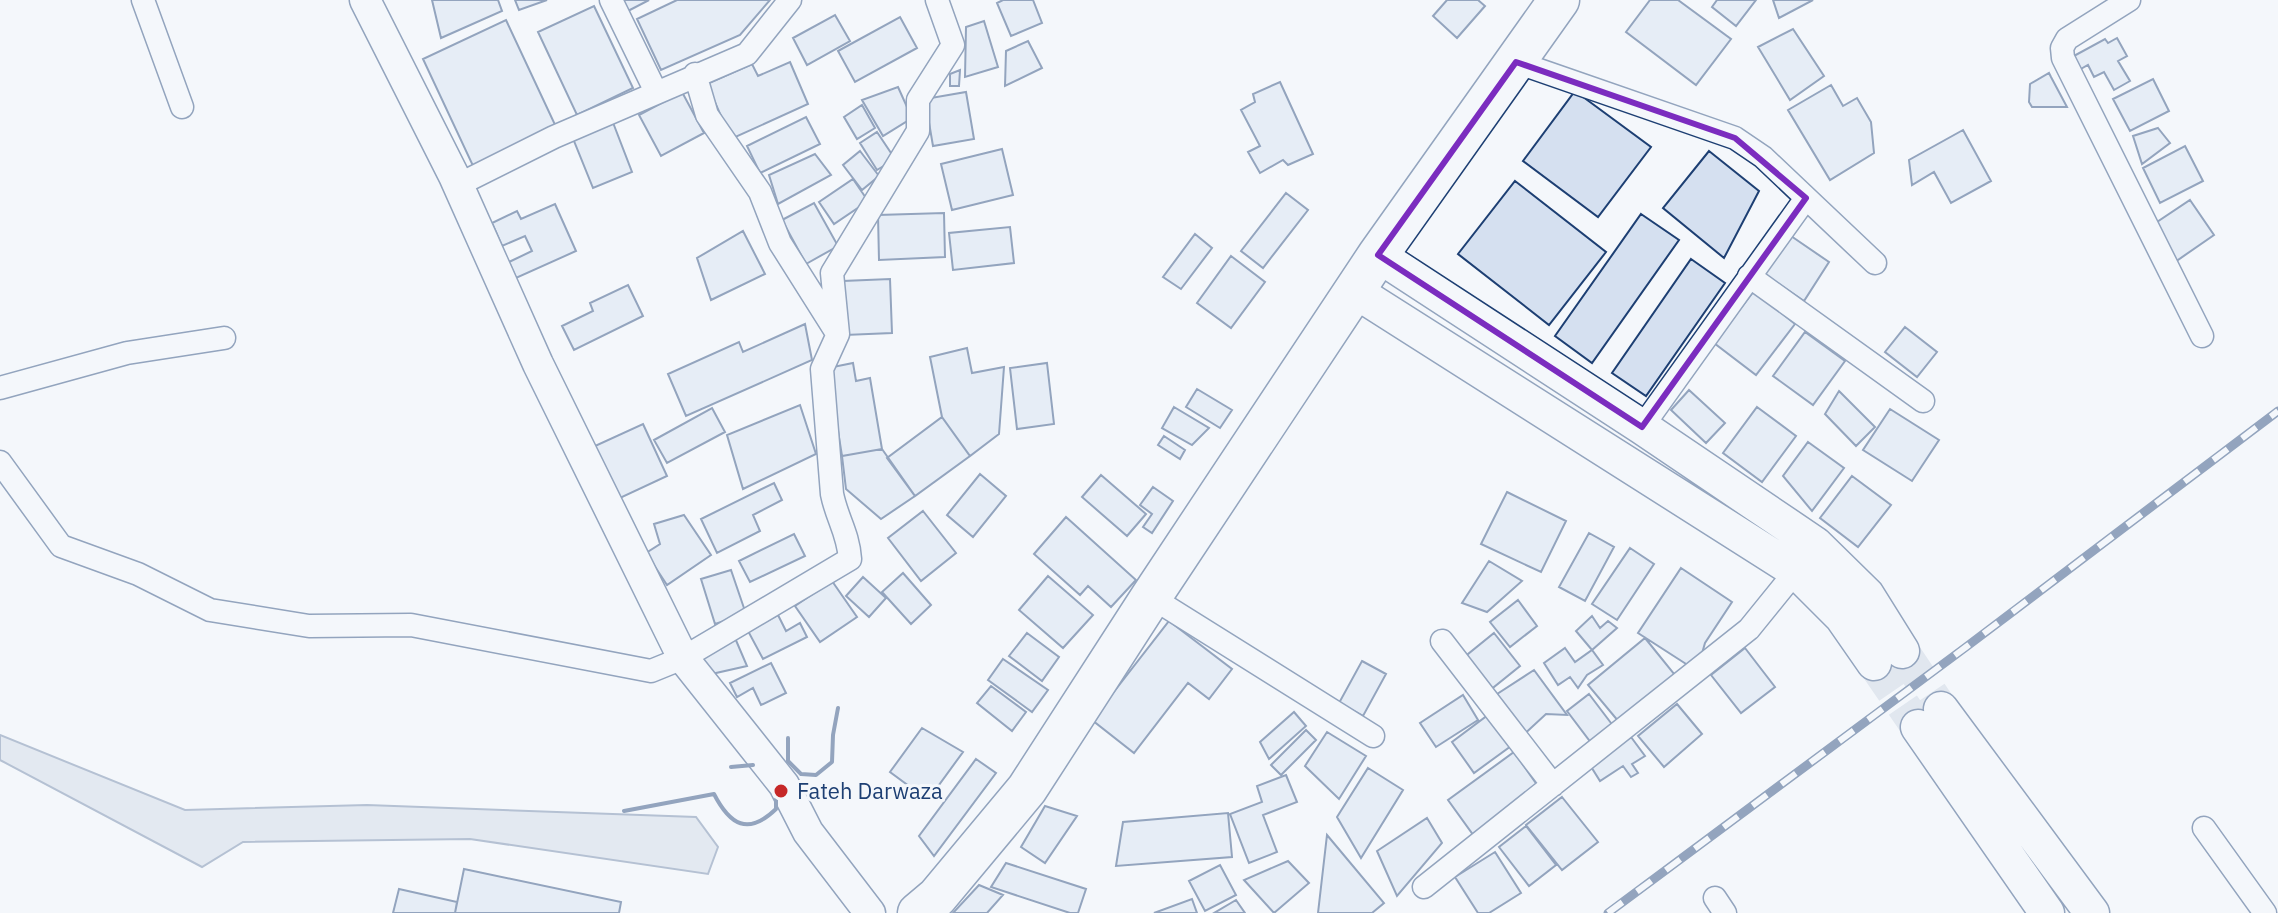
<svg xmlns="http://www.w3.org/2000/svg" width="2278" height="913" font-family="'IBM Plex Sans',sans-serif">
<rect width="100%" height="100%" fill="#f4f7fb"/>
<path fill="#cfd7e4" stroke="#687fa3" stroke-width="2" d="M0,735l185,75 182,-5 329,12 22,30 -10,27 -238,-35 -227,3 -41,25 -202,-107z"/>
<path fill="#d5e0f0" stroke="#1d3f73" stroke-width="2" d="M432,0h66l4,11 -61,27z
M515,0h32l-28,10z
M621,0h28l-23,12z
M677,0h93l-30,35 -79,35 -24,-51z
M1003,0h30l9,23 -31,13 -14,-33z
M1447,0h31l7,6 -28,32 -24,-22z
M1650,0h28l53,39 -35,46 -70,-53z
M1717,0h39l-20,26 -24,-19z
M1773,0h40l-34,18z
M594,6l39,82 -56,27 -39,-83z
M835,15l15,26 -43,24 -14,-27z
M900,17l17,31 -62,34 -17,-31z
M506,20l51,109 -83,39 -51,-109z
M984,21l14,46 -33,10 1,-50z
M1793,29l31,47 -34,24 -32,-53z
M2117,38l10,18 -9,5 12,20 -16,9 -10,-18 -10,5 -6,-12 -9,5 -7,-13 33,-18 3,4z
M1028,41l14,27 -37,18 1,-35z
M790,62l18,42 -77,35 -24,-55 45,-20 6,12z
M960,70l-1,16h-9v-12z
M2049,73l2,4 16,30h-35l-3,-5 1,-18z
M2153,79l16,32 -39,20 -17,-32z
M1280,82l33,72 -25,11 -5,-5 -23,13 -12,-21 12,-6 -19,-36 14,-8 -2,-8z
M1831,85l12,21 14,-8 14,24 3,31 -44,27 -42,-70z
M898,87l14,31 -29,18 -21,-36z
M1575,91l76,56 -53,70 -75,-56z
M682,92l22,41 -43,23 -22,-41z
M966,92l8,47 -41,7 -8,-47z
M862,105l13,23 -18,11 -13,-22z
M806,117l14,27 -60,29 -13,-27z
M612,120l20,52 -39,16 -21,-52z
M2158,128l12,15 -28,21 -9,-28z
M1963,130l28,51 -40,22 -17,-31 -22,13 -3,-25z
M877,132l18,27 -18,11 -17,-27z
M2185,146l18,35 -43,22 -17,-35z
M1002,149l11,46 -61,15 -11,-46z
M860,151l19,25 -17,14 -19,-25z
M1709,151l50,40 -35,67 -61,-50z
M815,154l16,21 -53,29 -9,-29z
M853,179l15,22 -34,23 -15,-22z
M1515,181l91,71 -57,73 -91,-71z
M1286,193l22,17 -45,58 -22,-17z
M2190,200l24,35 -39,27 -24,-36z
M814,203l24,43 -32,18 -24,-44z
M555,204l21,47 -60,27 -7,-16 23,-11 -7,-15 -23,10 -10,-23 25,-12 4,8z
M944,213l1,44 -66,3 -1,-45z
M1641,214l38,26 -87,123 -37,-27z
M1010,227l4,36 -61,7 -4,-37z
M743,231l22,43 -54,26 -14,-42z
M1195,234l17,14 -31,41 -18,-12z
M1791,236l38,26 -25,39 -40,-27z
M1231,256l34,26 -34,46 -34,-25z
M1691,259l34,24 -79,113 -34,-23z
M890,279l2,54 -47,2 -2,-54z
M628,285l15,31 -69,34 -12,-24 31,-15 -3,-8z
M1754,291l41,33 -39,51 -42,-32z
M805,324l7,36 -126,56 -18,-42 71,-32 4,10z
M1905,327l32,25 -20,25 -32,-25z
M1805,332l40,29 -32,44 -40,-29z
M967,348l5,25 32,-6 -5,67 -29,22 -28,-39 -12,-60z
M853,363l3,18 14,-3 12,71 -40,7 -14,-88z
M1047,363l7,61 -37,5 -7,-61z
M1197,389l35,21 -12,18 -34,-21z
M1689,390l36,33 -19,20 -35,-33z
M1839,391l36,36 -19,19 -31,-32z
M800,405l16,49 -73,35 -16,-54z
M1174,407l35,21 -17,17 -30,-17z
M1757,407l39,29 -34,46 -39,-29z
M712,408l13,24 -58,31 -13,-23z
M1890,409l49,31 -27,41 -49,-31z
M942,417l28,39 -55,40 -28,-38z
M643,424l24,52 -47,22 -25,-52z
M1164,436l21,14 -5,9 -22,-14z
M1808,442l36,26 -32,43 -29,-35z
M882,449l33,47 -34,23 -35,-30 -4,-33z
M980,474l26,22 -33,41 -26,-22z
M1101,475l45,39 -19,22 -45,-39z
M1852,476l39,29 -33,42 -38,-29z
M774,483l8,17 -29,15 7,16 -43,22 -16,-34z
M1153,487l20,14 -21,32 -9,-6 9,-13 -12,-9z
M1507,492l59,29 -25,51 -60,-28z
M923,511l33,42 -35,28 -33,-43z
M684,515l27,40 -44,30 -21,-32 14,-9 -6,-20z
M1066,517l70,63 -25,27 -23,-21 -8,9 -46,-41z
M1589,533l25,14 -29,54 -26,-14z
M794,534l11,22 -55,26 -11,-21z
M1630,548l24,16 -37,56 -25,-16z
M1489,561l33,20 -35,31 -25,-9z
M1681,568l51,34 -27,41 -8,28 -59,-38z
M731,570l15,44 -31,10 -14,-45z
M903,573l28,32 -20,19 -29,-32z
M1048,576l45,39 -30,33 -44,-38z
M863,577l23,21 -17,19 -23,-21z
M832,581l25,36 -37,25 -25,-36z
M1518,600l19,26 -27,21 -20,-25z
M778,615l8,16 14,-8 7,14 -44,22 -15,-28z
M1592,616l8,12 8,-7 9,7 -25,22 -16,-19z
M1169,621l63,48 -23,30 -21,-16 -54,70 -42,-33z
M1027,633l32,24 -17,24 -33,-25z
M1494,633l26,33 -36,29 -27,-32z
M735,638l12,28 -40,9 -9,-19z
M1645,638l30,37 -56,47 -31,-37z
M1565,648l10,14 17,-12 11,15 -16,10 -9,13 -8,-11 -12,8 -14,-22z
M1745,648l30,39 -34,26 -30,-38z
M1003,659l45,31 -16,22 -44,-32z
M1362,661l24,13 -23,42 -24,-13z
M771,663l15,30 -25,12 -8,-17 -16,9 -7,-14z
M1534,670l33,45 -21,-1 -27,25 -25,-43z
M991,686l35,26 -14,19 -35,-28z
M1589,694l25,33 -22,17 -25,-33z
M1463,695l15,25 -42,27 -16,-24z
M1677,704l25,30 -38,33 -26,-31z
M1294,712l12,14 -37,33 -9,-17z
M1488,715l23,31 -37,27 -22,-31z
M922,728l41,24 -35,48 -38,-28z
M1306,730l10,10 -35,35 -10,-10z
M1327,732l39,24 -27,43 -34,-33z
M1631,737l14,19 -13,8 6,9 -7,4 -8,-11 -23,15 -10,-16z
M1514,752l26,37 -66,47 -26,-36z
M976,759l20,14 -62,83 -15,-20z
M1368,768l35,22 -42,68 -24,-41z
M1286,775l11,27 -34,13 14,37 -28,11 -19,-49 32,-12 -5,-16z
M1562,797l36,45 -36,28 -36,-45z
M1045,806l32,10 -32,47 -24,-16z
M1228,813l4,44 -116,9 7,-44z
M1427,818l15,25 -45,53 -20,-45z
M1526,826l30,39 -27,21 -30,-39z
M1327,835l57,68 -12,10h-54z
M1495,852l26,41 -32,20h-11l-23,-36z
M1288,861l21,22 -35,30 -30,-33z
M1006,863l80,26 -8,24h-8l-79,-26z
M1220,865l16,30 -31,16 -16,-30z
M464,869l157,33 -2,11h-164z
M979,885l24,10 -16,18h-34z
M399,889l58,13 -2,11h-62z
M1192,899l5,14h-43z
M1236,900l9,13h-31z"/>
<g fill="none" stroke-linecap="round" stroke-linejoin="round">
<path stroke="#c9d2e0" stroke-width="34" stroke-dasharray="34 17" stroke-linecap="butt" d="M1902,651l39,58
M1874,663l44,64"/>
<defs>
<path id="street" d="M143,0l39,107
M611,0l45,92
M2129,0l-62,39 -5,9 1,10 139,278
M1516,62l219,76 28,19 112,106
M695,74l12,41 53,77 20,51 55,87
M458,185l96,-48 193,-83 43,-54
M1749,276l174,125
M0,388l127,-35 97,-15
M1642,427l164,-229
M0,462l61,84 77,28 72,36 99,16 102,-1 240,46 32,-13 167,-99c-2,-27 -13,-40 -18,-65l-10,-125 16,-35 -6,-61 86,-142v-31l35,-55 -16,-45
M1151,597l222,139
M1442,641l111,144
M2204,828l61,85
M1424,887l325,-258 47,-58
M1715,898l10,15"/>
<path id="secondary" d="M365,0l89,176 84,188 145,294 101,127 24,47 62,81"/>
<path id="primary" d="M1378,255l264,172 173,117 52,51 35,56
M1355,291l441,280 46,46 32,46
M1941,709l151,204
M1918,727l129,186"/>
<path id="highway" d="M918,913l19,-16 90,-108 124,-192 227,-342 181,-255"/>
</defs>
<use href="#street" stroke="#1d3f73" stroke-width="25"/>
<use href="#secondary" stroke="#1d3f73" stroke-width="33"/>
<use href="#primary" stroke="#1d3f73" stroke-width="37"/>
<use href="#highway" stroke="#1d3f73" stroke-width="43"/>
<use href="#street" stroke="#f4f7fb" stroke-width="22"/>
<use href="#secondary" stroke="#f4f7fb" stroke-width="30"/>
<use href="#primary" stroke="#f4f7fb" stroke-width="34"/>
<use href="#highway" stroke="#f4f7fb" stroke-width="40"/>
<defs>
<path id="rail" d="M1608,913l358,-266 312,-236"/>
</defs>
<use href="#rail" stroke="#1d3f73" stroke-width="9"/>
<use href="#rail" stroke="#f4f7fb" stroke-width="6" stroke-dasharray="18" stroke-linecap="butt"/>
<path stroke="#1d3f73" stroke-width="4" d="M788,738v23l13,13 15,1 16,-13 1,-27 5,-27
M731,767l22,-2
M624,811l90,-17c16,31 34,42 62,15v-10"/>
</g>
<path d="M0 0H2278V913H0ZM1516,62l219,76 71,60 -164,229 -264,-172z" fill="#f4f7fb" fill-opacity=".55" fill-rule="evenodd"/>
<path fill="none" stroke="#7b2cbf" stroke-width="6" stroke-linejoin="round" d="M1516,62l219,76 71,60 -164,229 -264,-172z"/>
<circle fill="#c62828" stroke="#f4f7fb" stroke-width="3" cx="781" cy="791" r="8"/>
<g text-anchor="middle" stroke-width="6" stroke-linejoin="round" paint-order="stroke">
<g font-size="22" fill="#1d3f73" stroke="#f4f7fb" text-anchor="start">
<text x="797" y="799">Fateh Darwaza</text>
</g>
</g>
</svg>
